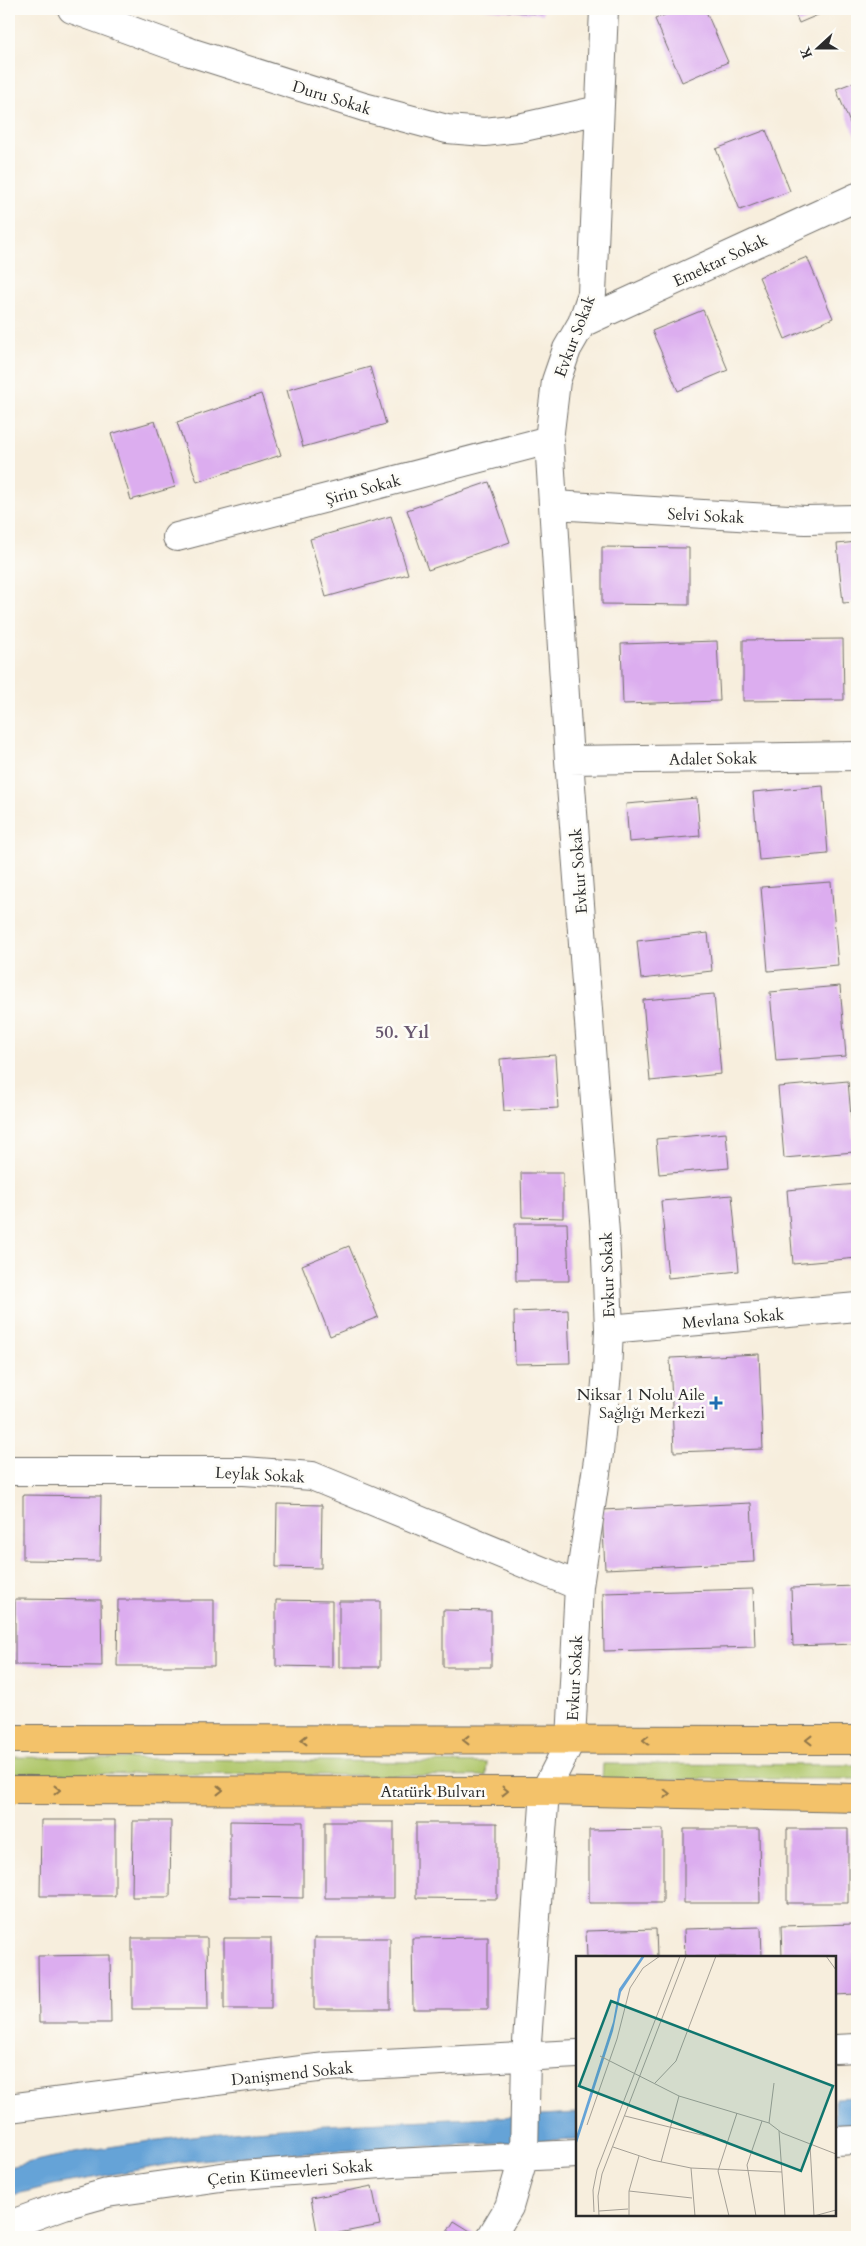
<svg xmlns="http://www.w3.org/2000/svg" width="866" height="2246" font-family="Cardo,serif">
<rect width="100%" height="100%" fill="#fdfcf7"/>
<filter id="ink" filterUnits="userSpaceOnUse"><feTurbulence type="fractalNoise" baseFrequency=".02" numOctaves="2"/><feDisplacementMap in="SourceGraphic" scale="10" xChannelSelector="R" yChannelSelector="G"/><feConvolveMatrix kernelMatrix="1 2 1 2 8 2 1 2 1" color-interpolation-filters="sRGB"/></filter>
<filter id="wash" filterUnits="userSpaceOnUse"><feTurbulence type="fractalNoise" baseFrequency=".0096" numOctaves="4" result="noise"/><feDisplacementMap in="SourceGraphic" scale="20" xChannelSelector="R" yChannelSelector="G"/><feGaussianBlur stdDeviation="1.12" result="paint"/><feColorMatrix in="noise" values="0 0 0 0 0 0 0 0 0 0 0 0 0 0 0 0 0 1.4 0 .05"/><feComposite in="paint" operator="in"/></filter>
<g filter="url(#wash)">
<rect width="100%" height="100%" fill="#f7eedd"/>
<path fill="#b0c76c" stroke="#6e794c" d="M9,1757l478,6 -1,13 -477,-3z
M603,1764l254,1v14h-255z"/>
<path fill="#65a3d7" stroke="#486781" d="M857,2097v27l-22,2v-28z
M577,2113v26l-304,15 -85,7 -135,24 -44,11v-29c185,-45 379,-43 568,-54z"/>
<g id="blocks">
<path fill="#dcadef" d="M483,9h60v5z
M679,9h26l23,53 -46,20 -27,-63z
M793,9h39l-33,14z
M857,81v59l-21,-51z
M766,130l24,61 -50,19 -24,-61z
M807,257l26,61 -48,21 -26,-62z
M703,310l25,60 -50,21 -26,-60z
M370,367l16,57 -83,23 -16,-57z
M261,394l20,61 -84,27 -20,-60z
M155,421l20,66 -44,13 -20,-66z
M489,482l21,60 -82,28 -21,-60z
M391,516l17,58 -82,23 -16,-58z
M857,542v60l-14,1 -6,-59z
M602,547l87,1v57l-87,-1z
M843,639l1,61 -101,1v-61z
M717,641l3,60 -97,3 -2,-60z
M823,786l5,68 -69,6 -6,-68z
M697,798l3,38 -71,6 -3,-38z
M831,882l7,83 -70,6 -7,-84z
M708,933l4,38 -71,8 -4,-38z
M840,986l6,70 -70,5 -6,-69z
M714,994l7,80 -71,7 -7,-81z
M555,1055l3,53 -54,3 -4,-52z
M848,1081l6,71 -70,6 -6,-71z
M726,1133l3,35 -70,6 -3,-35z
M521,1173h42v45l-41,-1z
M857,1184v74l-64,6 -6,-74z
M732,1195l7,76 -71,7 -7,-77z
M515,1223h52l2,58h-53z
M349,1246l29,71 -48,19 -28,-71z
M568,1310l2,53 -55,1 -1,-52z
M759,1354l4,95 -89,3 -4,-94z
M23,1495l78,1 -1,65 -77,-1z
M751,1503l3,59 -149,7 -3,-59z
M277,1504l45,1 -1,63 -45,-1z
M857,1586v58l-64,2 -2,-58z
M753,1589l2,58 -151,4 -1,-58z
M15,1599l86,1 1,66 -87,-1z
M118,1600h96v66h-97z
M276,1600l56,1v66l-56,-1z
M339,1601h41v66h-41z
M443,1610l48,1v56h-48z
M41,1820h74v76h-75z
M133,1821h38l-1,76h-38z
M230,1821l73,1v76l-73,-1z
M325,1822h69v76h-69z
M416,1823h81v76l-81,-1z
M663,1829v74h-74v-73z
M684,1829h75l1,74h-76z
M787,1829h61v74h-61z
M854,1924l1,70 -20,1v-38h-53l-1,-31z
M761,1927l1,30h-77l-1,-28z
M656,1929l1,28h-70l-1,-26z
M488,1937v72h-75l-1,-71z
M132,1938h75l1,71h-76z
M224,1938h47v71h-47z
M314,1938h76v71h-76z
M110,1955l1,68h-72l-1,-67z
M372,2186l8,39 -62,12 -7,-39z
M454,2221l26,16h-36z"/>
</g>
</g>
<g filter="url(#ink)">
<use href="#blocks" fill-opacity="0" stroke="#726f69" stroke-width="1"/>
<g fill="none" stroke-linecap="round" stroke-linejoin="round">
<defs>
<path id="minor" d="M72,9l118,43 174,55 83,22 38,3 34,-4 80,-18
M582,323l275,-126
M554,505l251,15 52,-1
M177,537l372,-97
M569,760l288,-4
M609,1329l248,-22
M9,1471h235l68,5 267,110
M835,2049l22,-1
M9,2108l316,-41 252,-13
M835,2141l22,-1
M9,2225l55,-20 43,-12 121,-17 166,-13 183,-9
M491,2237l18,-30 15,-51 2,-100 19,-265 26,-51 8,-154 20,-133 8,-80 2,-44 -4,-96 -36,-473 -20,-320 7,-59 11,-32 15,-26 10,-29 12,-285"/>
<path id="major" d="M9,1739l848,1
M9,1790l536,1 312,7"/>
</defs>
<use href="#minor" stroke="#726f69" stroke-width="30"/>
<use href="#major" stroke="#726f69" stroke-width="30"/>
<use href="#minor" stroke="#fff" stroke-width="28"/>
<use href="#major" stroke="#f3c26a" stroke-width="28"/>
</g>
<defs><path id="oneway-chevron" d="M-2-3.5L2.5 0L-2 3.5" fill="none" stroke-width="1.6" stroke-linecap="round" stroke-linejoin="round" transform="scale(1.25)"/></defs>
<g stroke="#8f764a">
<use href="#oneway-chevron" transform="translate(304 1740) rotate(-180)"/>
<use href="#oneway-chevron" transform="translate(466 1740) rotate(180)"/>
<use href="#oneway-chevron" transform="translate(646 1740) rotate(-180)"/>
<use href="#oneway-chevron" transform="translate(809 1740) rotate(-180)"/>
<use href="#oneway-chevron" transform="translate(57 1790)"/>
<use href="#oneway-chevron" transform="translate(220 1790)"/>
<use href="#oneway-chevron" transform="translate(505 1791)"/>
<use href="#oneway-chevron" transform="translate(667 1794) rotate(1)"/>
</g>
</g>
<path fill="#1f6fb2" stroke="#fdfcf7" stroke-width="2" d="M713.5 1395.5h5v5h5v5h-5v5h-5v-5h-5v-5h5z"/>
<g text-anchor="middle" stroke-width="5" stroke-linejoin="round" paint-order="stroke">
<g font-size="16" fill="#2b2b2b" stroke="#fdfcf7">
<text transform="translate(332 97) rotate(17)" y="6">Duru Sokak</text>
<text transform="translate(720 260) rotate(-25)" y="6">Emektar Sokak</text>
<text transform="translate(574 336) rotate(-69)" y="6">Evkur Sokak</text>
<text transform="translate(363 489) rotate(-15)" y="6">Şirin Sokak</text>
<text transform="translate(706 515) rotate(3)" y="6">Selvi Sokak</text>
<text transform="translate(713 758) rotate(-1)" y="6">Adalet Sokak</text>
<text transform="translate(578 871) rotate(-94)" y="6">Evkur Sokak</text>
<text transform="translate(607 1275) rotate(-92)" y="6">Evkur Sokak</text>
<text transform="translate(733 1318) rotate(-5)" y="6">Mevlana Sokak</text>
<text transform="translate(260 1474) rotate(3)" y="6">Leylak Sokak</text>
<text transform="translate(574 1678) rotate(-87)" y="6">Evkur Sokak</text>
<text x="433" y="1797">Atatürk Bulvarı</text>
<text transform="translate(292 2073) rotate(-6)" y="6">Danişmend Sokak</text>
<text transform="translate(290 2172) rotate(-5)" y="6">Çetin Kümeevleri Sokak</text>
</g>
<g font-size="16" fill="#2b2b2b" stroke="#fdfcf7" text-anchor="end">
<text x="705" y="1400">Niksar 1 Nolu Aile<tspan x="705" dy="18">Sağlığı Merkezi</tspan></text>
</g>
<g font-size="18" font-weight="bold" fill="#695870" stroke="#fdfcf7">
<text x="402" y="1038">50. Yıl</text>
</g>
</g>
<g transform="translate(576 1956)">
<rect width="260" height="260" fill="#f7eedd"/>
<path d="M66,0h3l-24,36 -8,39 -37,115v-9l37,-115 6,-33z" fill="#65a3d7"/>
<path fill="none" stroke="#a5a096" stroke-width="1" d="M250,0l10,14M24,100l79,40 90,27 13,10 54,21M79,127l21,-22 40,-105M49,160l101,25M193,167l5,-40M11,169l30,-86 13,-51 13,-20 17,-12M203,175l6,85M234,189l4,71M37,191l39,13 39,8 91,4M85,206l18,-66M115,212l4,48M53,235l63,7M23,255l29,-2M18,256l-1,-22 4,-20 83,-214M23,260l-1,-20 4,-22 84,-218M53,260v-25l10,-35M153,260l-11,-45 19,-58M180,260l-9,-51 15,-44M238,260l22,-6"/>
<path fill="#0f766e" fill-opacity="0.15" stroke="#0f766e" stroke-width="2.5" d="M35,45l222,85 -32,85 -222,-85z"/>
<rect width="260" height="260" fill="none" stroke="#2b2b2b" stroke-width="2.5"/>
</g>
<rect width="866" height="2246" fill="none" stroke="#fdfcf7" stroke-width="30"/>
<g transform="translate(818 48) rotate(249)" stroke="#fdfcf7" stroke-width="4" paint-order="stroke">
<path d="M0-4L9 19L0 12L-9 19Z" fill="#2b2b2b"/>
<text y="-8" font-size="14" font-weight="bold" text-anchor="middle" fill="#2b2b2b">K</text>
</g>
</svg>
